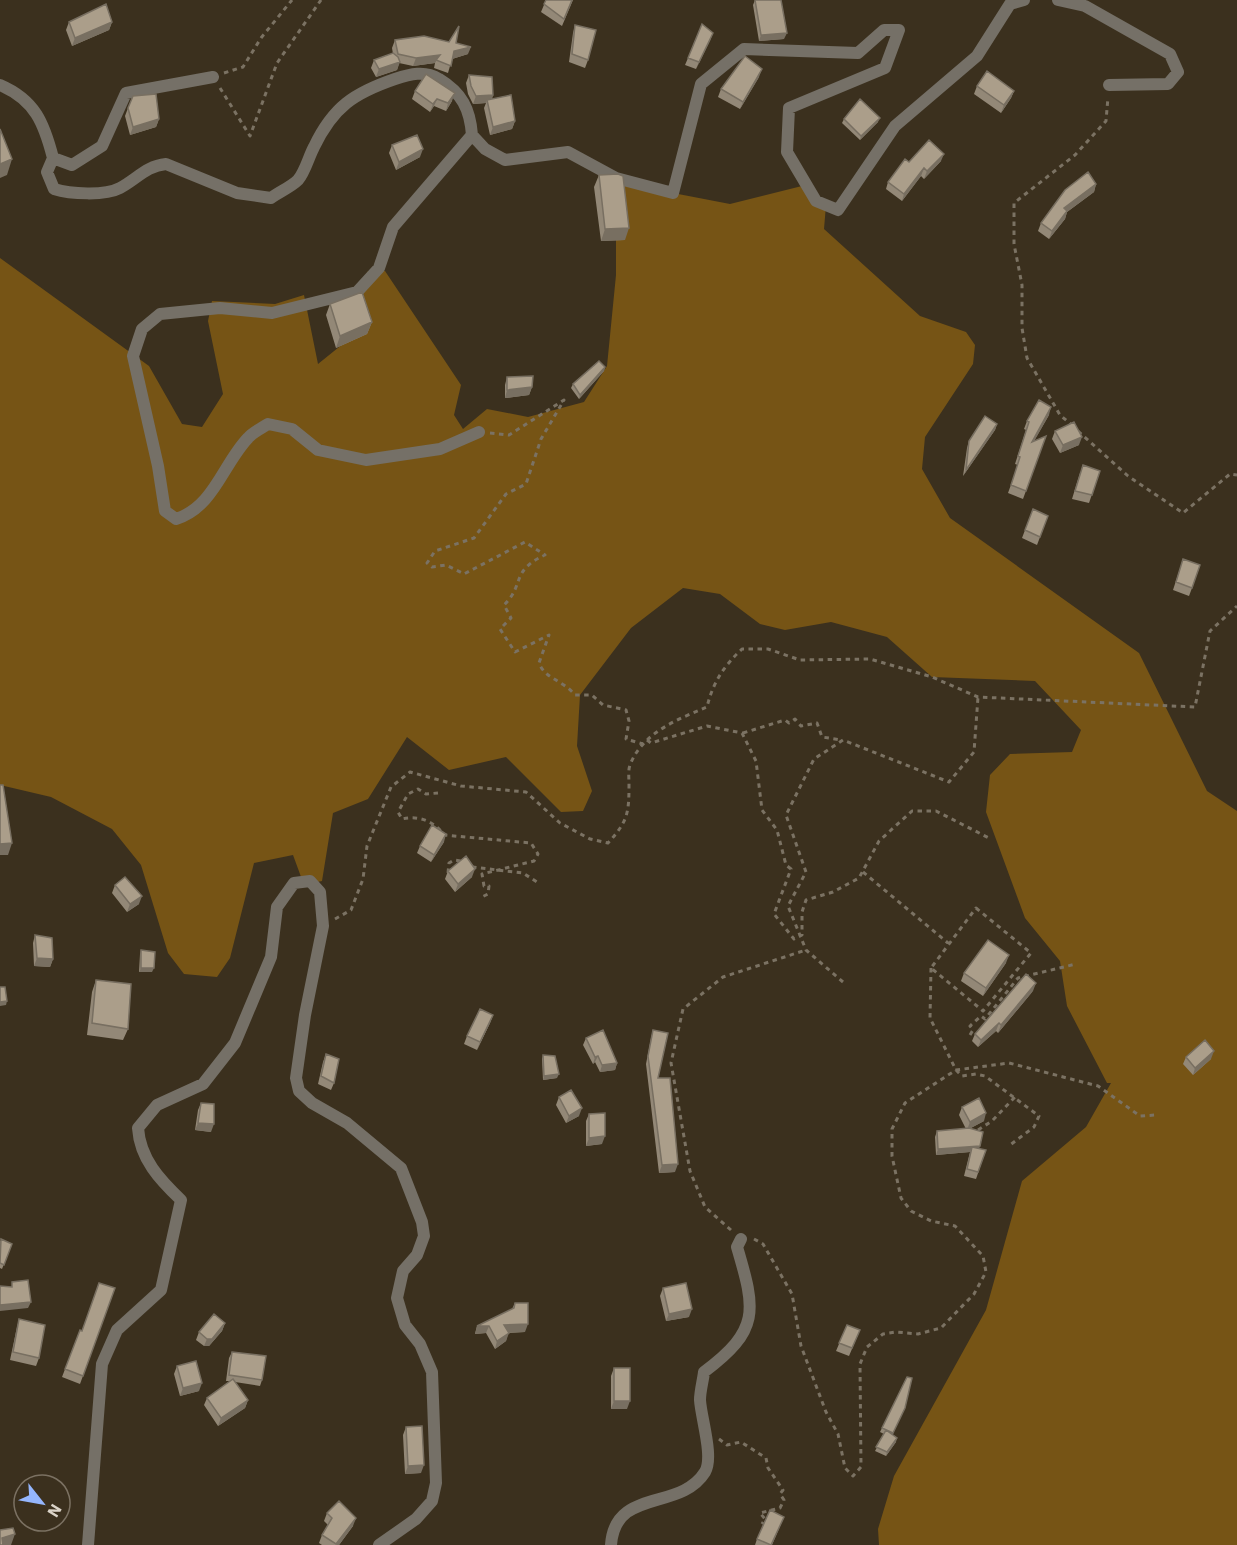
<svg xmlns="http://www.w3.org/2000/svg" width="1237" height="1545" font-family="'IBM Plex Sans',sans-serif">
<rect width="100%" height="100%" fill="#3b301e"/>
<path fill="#765415" d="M616,178l57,15 57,11 76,-19 20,20 -2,24 96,87 46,16 9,13 -2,19 -48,73 -3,32 28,49 189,135 68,138 30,20v734h-358l-1,-16 16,-53 92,-166 36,-129 64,-54 25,-44h-4l-40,-77 -7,-45 -35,-43 -39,-106 4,-37 20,-21 62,-2 9,-22 -46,-49 -103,-4 -45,-40 -56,-15 -46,8 -25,-6 -40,-30 -37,-6 -52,40 -51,67 -3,51 15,45 -9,20 -22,1 -55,-55 -57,13 -42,-33 -39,62 -35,14 -11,68 -18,4 -11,-30 -39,8 -24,95 -13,19 -33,-3 -16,-21 -27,-88 -29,-36 -61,-32 -51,-12v-527l149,108 33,58 20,3 21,-33 -15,-73 4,-20 63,3 29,-9 14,69 52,-42 -9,-37 7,-14h17l76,114 -7,30 9,14 24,-20 41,8 56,-15 23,-36 9,-91z"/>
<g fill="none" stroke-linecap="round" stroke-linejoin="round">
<path stroke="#7b7263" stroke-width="3" stroke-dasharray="4.5 4.5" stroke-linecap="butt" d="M224,73l19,-6 18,-29 31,-38
M220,88l30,48 27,-73 44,-63
M1073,426l-13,-11 -33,-57 -5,-30v-43l-8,-41v-41l61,-48 31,-34 2,-24
M1078,431l50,45 55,37 47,-39 7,1
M490,433l19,2 55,-35 -23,39 -15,45 -20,10 -32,44 -39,13 -8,12 5,4 14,-2 18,9 61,-32 20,13c-35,16 -20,30 -41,50l7,13 -11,11 15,23 34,-17 -10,28c6,16 24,17 36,32h17l11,10 23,5 3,11 -3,18 17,5
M743,733l42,-13 4,3 6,-4 6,7 16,-3 5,14 19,3
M647,740l4,3 56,-17 35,7 14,28 6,49 15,20 9,35 5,4 -17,45 20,25 8,-4v-23l4,-12 27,-8 26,-14 20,-37 33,-30h24l53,27
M438,793l-12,1 -8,-5 -10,5 -10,18 4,7c16,-4 32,2 42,16l87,8 7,11 -4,7 -52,13 2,12h5l-1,8 -6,3
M472,867l51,6 17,11
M863,872l85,71
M448,873l1,-10 5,-3 7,1
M976,908l55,45 -48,58 -52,-43z
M335,919l16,-9 12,-31 4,-33 24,-59 19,-15 51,14 65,6 34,31 30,16 18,4c20,-22 21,-30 21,-59 0,-6 -1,-14 1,-19 12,-32 48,-46 77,-58 6,-25 17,-41 35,-58h26l32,11 70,-1 62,18 46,20 217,10 15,-76 27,-25
M931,968l-1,50 26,52 6,6 14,-2 9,2 54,40 -5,11 -24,18
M843,982l-37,-32 -18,-44 18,-34 -20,-57 28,-56 29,-19 106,42 25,-30 4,-55
M970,1035l3,-5 -3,-4 11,-10 4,3 33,-41 58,-14
M978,1130l14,-9 23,-24
M731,1230l-26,-23 -15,-36 -19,-108 12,-54 40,-32 83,-27
M754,1239l9,5 29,50 9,52 25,66 12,22 7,34 8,8 8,-9 -1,-103 7,-17 16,-13 13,-2 22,2 23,-6 33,-34 12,-22 -3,-16 -28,-30 -24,-5 -20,-10 -10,-13 -9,-42v-27l13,-26 51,-33 53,-7 89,23 42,30 16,-1
M719,1439l8,6 14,-3 25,16 2,10 15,22 -3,4 4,6 -4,8 -20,5 5,6 -3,5"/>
<path stroke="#757067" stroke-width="12" d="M1058,0l27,6 85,48 8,18 -10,12 -59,1
M0,85c35,15 44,38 53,73l19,7 30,-19 24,-53 87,-16
M53,158l-6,14 7,17c16,5 51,7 66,-1 17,-9 26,-22 46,-24l71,29 34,5c8,-6 20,-11 27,-18 7,-8 11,-24 16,-33 19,-40 40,-54 81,-68 15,-5 30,-9 44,0 23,14 31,30 33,56
M479,432l-39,17 -74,11 -48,-10 -26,-21 -24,-5c-6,4 -15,8 -20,14 -25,26 -34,69 -72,81l-11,-8 -7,-45 -25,-110 9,-27 18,-15 60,-6 52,5 85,-21 22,-24 14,-41 79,-92 13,14 20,11 63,-8 48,26 57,15 28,-109 43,-35 114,4 26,-23h15l-14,38 -96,40 -2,44 29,49 22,9 57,-84 82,-70 33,-52 14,-4
M88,1545l14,-181 15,-34 44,-40 20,-90c-21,-20 -41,-41 -43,-72l19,-23 46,-21 32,-41 36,-86 6,-50 17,-24 16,-2 10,11 3,34 -18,89 -9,63 3,13 13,12 35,20 54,45 21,54 2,14 -7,19 -14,16 -6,27 8,27 15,19 12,28 4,111 -4,18 -16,18 -37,26
M611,1545c4,-58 69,-33 94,-73 9,-15 -4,-54 -5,-72 0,-9 3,-19 4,-28 56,-42 52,-61 33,-125l4,-8"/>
</g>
<path fill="#938877" d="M546,0h27l-11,26 -21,-14z
M755,0l29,39 -25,2 -6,-36z
M69,22h43l-3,8 -37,16 -6,-16z
M575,25l13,35 -3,8 -16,-6 4,-29z
M713,33l-17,36 -11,-4 3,-7z
M395,40l61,3 12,11 -16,5 -4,14 -14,-5 1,-5 -22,3 -14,-3 -2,7 -21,7 -5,-9 3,-8 19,-6 -1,-6z
M469,75l24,20 -1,4 23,22 -3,8 -22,6 -6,-27 2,-5 -13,1 -5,-10 -2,-11z
M759,77l-19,32 -22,-12 3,-8z
M977,86l37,5 -3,7 -10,15 -27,-19z
M415,91l37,10 -6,10 -12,-5 -4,6 -18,-13z
M128,108l31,11 -3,8 -26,8 -5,-19z
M844,119l34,3 -18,18 -18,-17z
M392,145l28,12 -24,13 -7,-17z
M941,161l-17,18 -3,-3 -19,25 -16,-12 2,-7 21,-20z
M599,175l26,65 -24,1 -7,-54z
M1096,184l-2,8 -27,20 -2,7 -16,20 -11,-8 3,-8z
M330,304l42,18 -5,12 -31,14 -10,-33z
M605,367l-1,4 -25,28 -8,-11 2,-4z
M507,377l25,10 -3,8 -24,3v-13z
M1049,415l-15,26 12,-5 -23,63 -15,-6 10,-28 -3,-1 11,-34 -2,-1 3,-8z
M997,424l-2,6 -32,46 4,-28 2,-7z
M1055,431l24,14 -19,8 -8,-14z
M1100,471l-11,32 -17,-4 8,-26z
M1033,509l15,7 -11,29 -15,-7z
M1183,559l9,29 -3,8 -16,-6z
M444,842l-13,20 -14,-9 3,-7z
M448,871l24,6 -17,15 -10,-13z
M115,885l24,19 -12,8 -15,-19z
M35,935l18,24 -3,8 -16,-1 -1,-23z
M141,950l11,22h-13l1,-18z
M1006,963l-23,33 -22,-15 3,-8z
M96,980l32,49 -5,11 -36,-5 5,-43z
M1033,991l-35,42 -2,-2 -18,16 -6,-6 3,-7z
M493,1015l-3,8 -13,27 -13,-6 3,-8z
M653,1030l5,48 17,94 -16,1 -13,-109 5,-26z
M586,1038l31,25 -2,7 -15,2 -5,-10 -2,2 -10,-19z
M326,1054l8,29 -3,7 -13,-6 5,-22z
M543,1055l14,23 -14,2 -1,-21z
M1186,1057l25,2 -18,16 -10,-11z
M559,1097l20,19 -13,7 -10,-18z
M201,1103l10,29 -16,-2 3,-20z
M962,1107l22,14 -15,8 10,20 7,1 -10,29 -12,-3 6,-24 -34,3 -1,-18 2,-6 29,-2 -7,-14z
M589,1114l13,30 -16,2v-25z
M0,1241l12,3 -10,25 -2,-1z
M115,1288l-35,96 -18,-7 18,-47 2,1z
M663,1288l26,29 -23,4 -6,-25z
M515,1303l10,29 -17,1 -2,8 -11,8 -9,-16 -11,1 2,-8 35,-17z
M19,1319l20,39 -3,8 -26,-6 7,-33z
M225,1323l-3,8 -13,15h-5l-8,-6 3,-8z
M847,1325l13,5 -11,26 -13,-5z
M232,1352l30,28 -2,6 -25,-4 13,18 -3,8 -27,18 -14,-21 3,-7 23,-17h-4l3,-23z
M177,1366l22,25 -19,5 -6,-22z
M614,1368l13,41h-16v-33z
M907,1377l-15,58 4,7 -10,14 -11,-5 9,-17 -4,-2 2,-4z
M406,1427l15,46 -16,1 -2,-39z
M327,1513l26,13 -14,19h-17l-3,-2 3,-8 6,-10 -4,-4z
M784,1517l-12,28h-17l2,-6z"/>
<path fill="#786f61" d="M112,22l-3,8 -37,16 3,-8z
M713,33l-3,8 -14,28 3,-7z
M787,33l-3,6 -25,2 2,-6z
M471,47l-3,7 -16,5 2,-8z
M440,55l-5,8 -22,3 3,-8z
M400,62l-3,8 -21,7 3,-8z
M762,69l-3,8 -19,32 3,-7z
M1014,91l-3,7 -10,15 3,-8z
M455,93l-3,8 -6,10 2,-8z
M493,95l-3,8 -3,-3 -1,3 -13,1 3,-8z
M437,99l-3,7 -4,6 3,-8z
M880,118l-2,4 -18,18 1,-4z
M159,119l-3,8 -26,8 3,-8z
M515,121l-3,8 -22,6 3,-8z
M423,149l-3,8 -24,13 3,-8z
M944,154l-3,7 -17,18 3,-8z
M12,159l-5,16 -7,3v-14z
M924,168l-3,8 -19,25 2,-7z
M1096,184l-2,8 -27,20 -2,7 -16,20 3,-8 12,-23z
M629,228l-4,12 -24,1 4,-12z
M372,322l-5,12 -31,14 4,-12z
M605,367l-1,4 -25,28 1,-4z
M532,387l-3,8 -24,3 2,-8z
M1051,407l-2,8 -20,35 3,-8z
M997,424l-2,6 -32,46 3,-6z
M1082,437l-3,8 -19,8 3,-8z
M446,834l-2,8 -13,20 3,-7z
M12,843l-4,12h-8v-11z
M475,869l-3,8 -17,15 3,-8z
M142,896l-3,8 -12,8 3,-8z
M1009,955l-3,8 -23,33 3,-8z
M37,958l16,1 -3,8 -16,-1z
M141,968h13l-2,4h-13z
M1036,983l-3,8 -35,42 3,-8z
M7,1001l-1,4 -6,1v-4z
M493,1015l-3,8 -13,27 3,-8z
M999,1023l-3,8 -18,16 3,-7z
M1214,1051l-3,8 -18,16 2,-7z
M598,1056l-3,6 -2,2 2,-7z
M617,1063l-2,7 -15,2 2,-7z
M559,1074l-2,4 -14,2 1,-4z
M582,1108l-3,8 -13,7 3,-7z
M986,1113l-2,8 -17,9 3,-8z
M198,1123l16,1 -3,8 -16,-2z
M605,1136l-3,8 -16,2 3,-8z
M980,1146l-2,6 -6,-5 -2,5 -34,3 2,-6z
M678,1164l-3,8 -16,1 3,-8z
M31,1302l-3,6 -28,3v-6z
M692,1309l-3,8 -23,4 3,-7z
M225,1323l-3,8 -13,15h-5l3,-7z
M528,1324l-3,8 -24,1 3,-8z
M477,1326h12l-3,7 -11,1z
M509,1333l-3,8 -11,8 2,-8z
M202,1383l-3,8 -19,5 3,-8z
M248,1400l-3,8 -27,18 3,-8z
M614,1401h16l-3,8h-16z
M897,1438l-1,4 -10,14 1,-4z
M424,1465l-3,8 -16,1 3,-8z
M356,1518l-3,8 -14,19h-3z
M15,1534l-4,11h-11l2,-7z"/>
<path fill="#ab9e8a" stroke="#786f61" stroke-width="1.5" d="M546,0h26l-8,19 -20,-15z
M755,0h26l6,33 -26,2z
M106,4l6,18 -37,16 -6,-16z
M702,24l11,9 -14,29 -11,-4z
M575,25l21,5 -8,30 -16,-6z
M459,26l-3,17 15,4 -17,4 -3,15 -15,-6 4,-5 -24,3 -18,-4 -3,-14 29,-4 25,6z
M393,53l5,4 2,5 -21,7 -5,-9z
M745,56l17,13 -19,33 -22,-13z
M987,71l27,20 -10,14 -27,-19z
M426,74l29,19 -7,10 -11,-4 -4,5 -18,-13z
M469,75l23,2 1,18 -17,1 -5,-10z
M156,94l3,25 -26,8 -5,-19 5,-12z
M511,95l4,26 -22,6 -6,-27z
M860,99l20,19 -19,18 -17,-17z
M0,129l12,30 -12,5z
M417,135l6,14 -24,13 -7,-17z
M929,140l15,14 -17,17 -3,-3 -20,26 -16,-12 17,-23 4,3z
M1088,172l8,12 -32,24 3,3 -15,20 -11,-8 24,-33z
M618,174l5,2 6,52 -24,1 -6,-54z
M362,292l10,30 -32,14 -10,-32z
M599,361l6,6 -25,28 -7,-11z
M533,376l-1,11 -25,3v-13z
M1039,400l12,7 -19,35 14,-6 -20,55 -15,-6 9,-28 -2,-1 11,-34 -2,-1z
M985,416l12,8 -31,46 3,-29z
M1074,422l8,15 -19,8 -8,-14z
M1083,465l17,6 -8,24 -17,-4z
M1033,509l15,7 -8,21 -15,-7z
M1183,559l17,6 -8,23 -16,-6z
M0,785h3l9,58 -12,1z
M432,825l14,9 -12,21 -14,-9z
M466,856l9,13 -17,15 -10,-13z
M125,877l17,19 -12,8 -15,-19z
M35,935l17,3 1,21 -16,-1z
M988,940l21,15 -23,33 -22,-15z
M141,950l14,2 -1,16h-13z
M1026,974l10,9 -35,42 -2,-2 -18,17 -6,-6z
M96,980l35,4 -3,45 -36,-6z
M0,987h5l2,14 -7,1z
M480,1009l13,6 -13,27 -13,-6z
M603,1030l14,33 -15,2 -4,-9 -3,1 -9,-19z
M653,1030l15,3 -10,45h12l8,86 -16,1 -14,-109z
M1205,1040l9,11 -19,17 -9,-11z
M326,1054l13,5 -5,24 -13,-7z
M543,1055l12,1 4,18 -15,2z
M571,1090l11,18 -13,8 -10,-19z
M979,1098l7,15 -16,9 -8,-15z
M201,1103l13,1v20l-16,-1z
M605,1113v23l-16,2v-24z
M969,1128l14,4 -3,14 -42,3 -1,-18z
M972,1147l14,3 -8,22 -11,-3z
M1,1239l11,5 -8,21 -4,-2z
M28,1280l3,22 -31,3v-19l12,1v-5z
M99,1283l16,5 -32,88 -18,-7 15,-39 2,1z
M686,1283l6,26 -23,5 -6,-26z
M515,1303h13v21l-24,1 5,8 -12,8 -8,-15h-12l37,-18z
M214,1314l11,9 -13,16h-5l-8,-7z
M19,1319l26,6 -6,33 -26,-6z
M847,1325l13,5 -8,18 -13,-5z
M232,1352l34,4 -4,24 -33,-5z
M196,1361l6,22 -19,5 -6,-22z
M614,1368h16v33h-16z
M907,1377l5,1 -7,30 -12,25 -11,-5z
M233,1379l15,21 -27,18 -14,-20z
M422,1426l2,39 -16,1 -2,-39z
M886,1430l11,8 -10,14 -11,-5z
M339,1501l17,17 -20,26 -14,-9 10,-17 -5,-5z
M770,1510l14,7 -13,28 -14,-6z
M13,1528l2,6 -13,4 1,7h-3v-15z"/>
<g transform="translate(42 1503) rotate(121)"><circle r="28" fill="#3b301e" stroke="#7b7162" stroke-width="1.5"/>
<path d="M0-4.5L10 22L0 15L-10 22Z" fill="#95b6fd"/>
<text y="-9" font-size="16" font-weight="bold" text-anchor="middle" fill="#dad3c8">N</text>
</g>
</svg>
